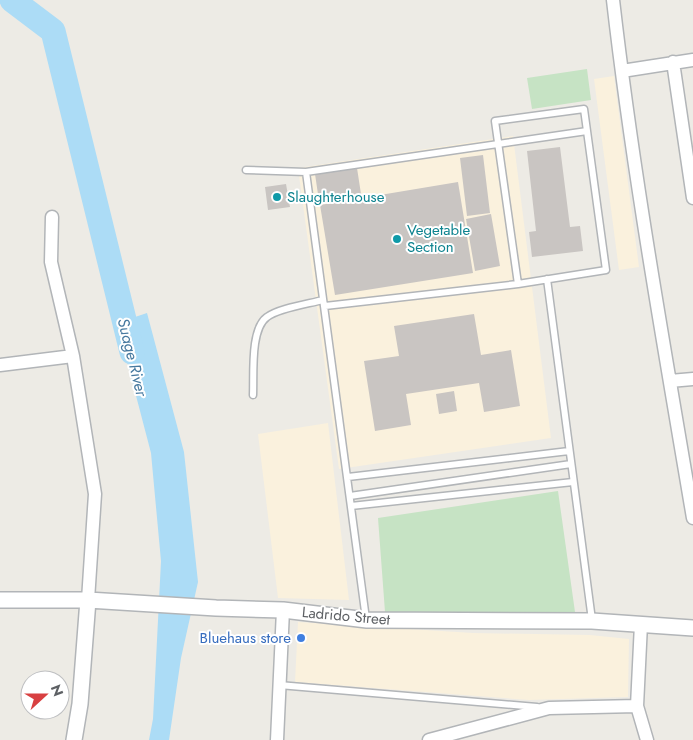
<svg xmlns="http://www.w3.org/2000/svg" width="693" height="740" font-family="Jost,sans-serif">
<rect width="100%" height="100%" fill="#edebe5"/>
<path fill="#faf1dd" d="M614,76l25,191 -20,3 -25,-191z
M513,136l38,302 -212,31 -41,-301z
M328,423l21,177 -71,-2 -20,-164z
M298,622l175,11 117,2 39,4 -1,58 -99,3 -234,-18z"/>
<path fill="#c6e3c4" d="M587,69l4,31 -59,9 -5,-31z
M558,491l17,121h-190l-7,-94z"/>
<path fill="#acdcf6" d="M147,313l37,139 14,130 -17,76 -12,82h-20l4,-21 8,-158 -10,-108 -34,-130z"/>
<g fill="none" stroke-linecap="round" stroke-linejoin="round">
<path stroke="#acdcf6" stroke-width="25" d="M12,0l41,31 79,321"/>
</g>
<path fill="#c9c5c2" d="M560,147l10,80 10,-1 3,25 -51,6 -3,-25 7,-1 -9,-80z
M483,155l7,58 -23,3 -7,-58z
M357,168l4,26 -42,7 -4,-27z
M458,182l15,91 -138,22 -15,-90z
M286,184l4,23 -22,3 -3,-23z
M491,214l9,52 -25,5 -9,-52z
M474,314l7,41 30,-5 9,56 -36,6 -5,-29 -73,11 5,31 -36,6 -11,-70 35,-5 -5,-30z
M454,391l3,20 -18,3 -3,-20z"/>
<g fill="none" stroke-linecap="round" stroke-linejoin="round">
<defs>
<path id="service" d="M246,170l60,2
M547,279l45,341
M325,306l193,-22 88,-14 -22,-161 -89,12 23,163
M253,395c1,-21 -3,-66 14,-78 12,-9 41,-13 56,-17
M348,477l221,-26
M350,496l221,-32
M351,506l222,-24
M366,619l-60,-447 281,-41
M279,685l258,22"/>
<path id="minor" d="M613,0c20,174 51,346 80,518
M673,62l20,136
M622,71l71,-11
M52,217l-1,45 22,94 22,138 -7,106
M0,365l73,-9
M670,381l23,-2
M641,624l-4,82 10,34
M277,740l6,-130
M429,740l120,-32 88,-2"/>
<path id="tertiary" d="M0,600h88l128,8 67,2 84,10 225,1 101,7
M74,740l6,-36 8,-104"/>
</defs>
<use href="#service" stroke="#b2b5b8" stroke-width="9"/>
<use href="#minor" stroke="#b2b5b8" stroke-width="15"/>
<use href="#tertiary" stroke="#b2b5b8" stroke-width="18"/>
<use href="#service" stroke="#fff" stroke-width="6"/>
<use href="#minor" stroke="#fff" stroke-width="12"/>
<use href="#tertiary" stroke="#fff" stroke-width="15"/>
</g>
<g fill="#0f9aa8" stroke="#fff" stroke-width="2">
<circle cx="277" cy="197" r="5"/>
<circle cx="397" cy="239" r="5"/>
</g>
<circle fill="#3f7fe0" stroke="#fff" stroke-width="2" cx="301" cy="638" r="5"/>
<g text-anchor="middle" stroke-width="4" stroke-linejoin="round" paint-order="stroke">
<g font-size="15" fill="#0d838f" stroke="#fff" text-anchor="start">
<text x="287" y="202">Slaughterhouse</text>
<text x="407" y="235">Vegetable<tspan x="407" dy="17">Section</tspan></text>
</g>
<g font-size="15" fill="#5d6064" stroke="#fff">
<text transform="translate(346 616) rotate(5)" y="5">Ladrido Street</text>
</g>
<g font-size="15" fill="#366cbe" stroke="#fff" text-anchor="end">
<text x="291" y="643">Bluehaus store</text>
</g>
<g font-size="16" font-style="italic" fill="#47799f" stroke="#fff">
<text transform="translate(133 357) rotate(76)" y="6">Suage River</text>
</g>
</g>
<g transform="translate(45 695) rotate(69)"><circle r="24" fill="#ffffff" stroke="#bebfc1"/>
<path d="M0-4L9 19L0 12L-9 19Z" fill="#d84041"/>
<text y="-8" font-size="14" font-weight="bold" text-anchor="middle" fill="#5d6064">N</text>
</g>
</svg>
